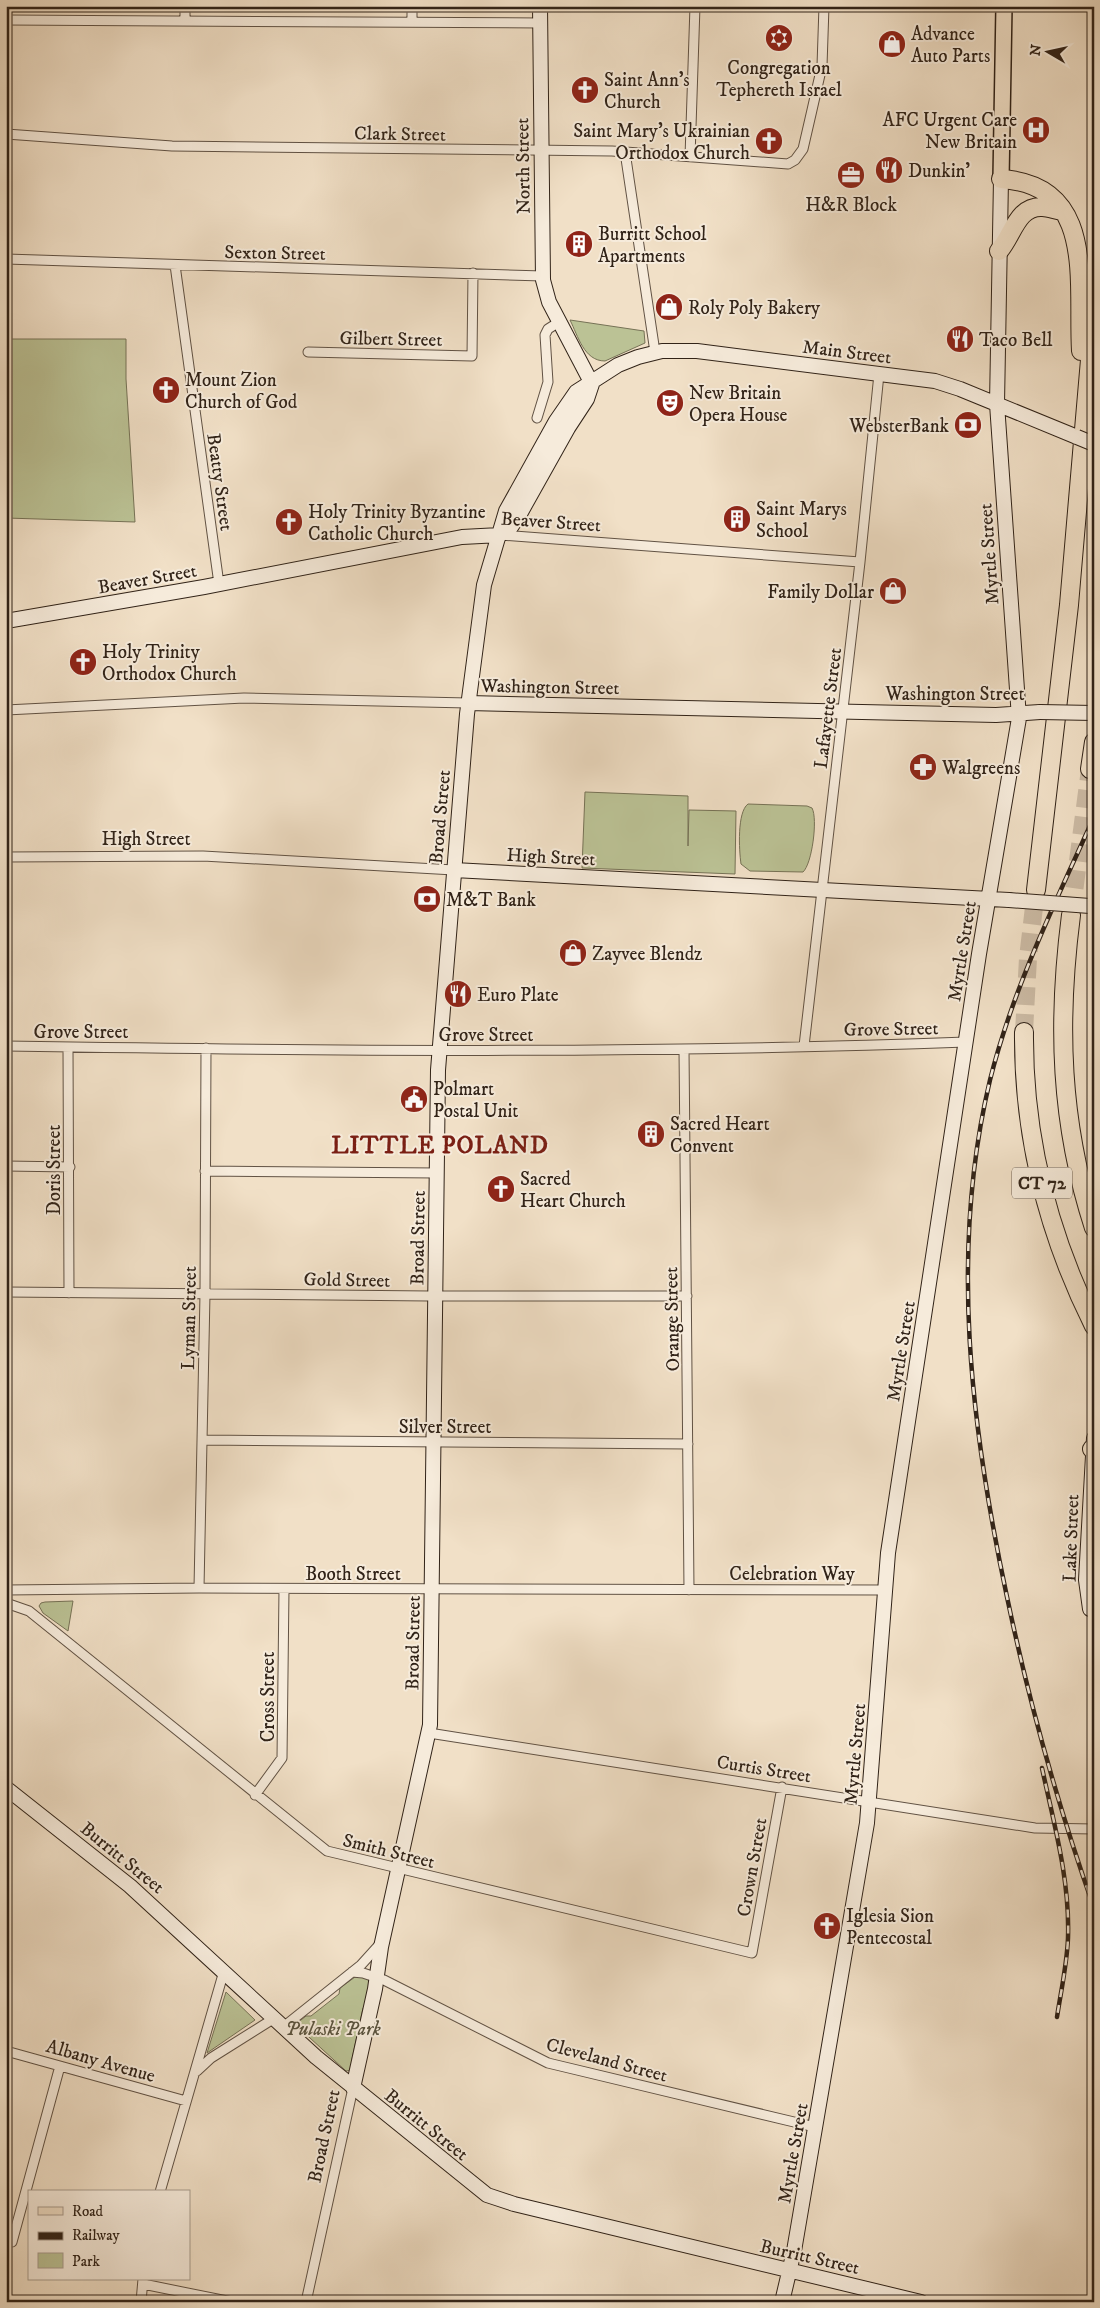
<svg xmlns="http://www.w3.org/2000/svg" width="1100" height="2308" font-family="'IM FELL DW Pica',serif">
<rect width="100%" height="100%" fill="#f1e0c7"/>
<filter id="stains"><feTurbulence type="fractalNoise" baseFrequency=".004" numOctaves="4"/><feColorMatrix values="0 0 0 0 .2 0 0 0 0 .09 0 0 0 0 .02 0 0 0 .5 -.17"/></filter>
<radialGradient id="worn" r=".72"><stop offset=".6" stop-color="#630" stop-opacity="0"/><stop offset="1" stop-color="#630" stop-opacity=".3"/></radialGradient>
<path fill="#bbc295" stroke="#767256" d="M570,320l74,11 1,12 -40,18c-21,0 -27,-25 -35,-41z
M6,339h120v40l9,143 -129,-4z
M585,792l103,4v50l1,-36 47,1 -1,63 -153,-6z
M748,804l59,2 5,2c6,11 0,56 -9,64l-53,-1 -9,-7c-2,-14 -4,-52 7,-60z
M73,1601l-5,30 -25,-18 -4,-7 2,-3 4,-1z
M361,1976l8,4 2,3 -3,22 -5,3 -11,51 2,5 -2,6 -6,1 -48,-44 -2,-3 10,-8h5l28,-22 1,-6 15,-11z
M226,1992l29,28 -48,33z"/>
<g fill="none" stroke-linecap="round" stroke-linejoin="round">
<path stroke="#cbbaa4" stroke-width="18" stroke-dasharray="18 9" stroke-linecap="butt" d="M1071,915l19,-146
M1024,1032l4,-74 8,-68"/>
<defs>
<path id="street" d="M6,20l534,3
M185,21v-15
M412,22v-16
M6,134l166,12 440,5 176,13 7,-4 8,-11 9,-39 10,-44 2,-60
M625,152l30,200
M690,157l5,-151
M6,259l537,17
M175,265l44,319
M308,352l164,4 1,-83
M537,418l11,-36 -3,-47 3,-6 11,-7
M500,535l360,27
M6,710l238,-12 224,5
M6,857l197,-1 251,14
M6,1046c320,5 640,8 960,-4
M804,1046l56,-484 19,-188
M68,1047l1,246
M684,1049l5,541
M6,1166l64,1
M205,1171l232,2
M6,1292l423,4h258
M202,1440l486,4
M199,1588l6,-294 1,-246
M6,1590l193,-2 686,2
M6,1603l23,8 298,240 425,102 30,-166
M429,1733l606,95 59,1
M255,1795l27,-37 2,-169
M352,1972l11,1 21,7 164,83 267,64
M282,2028l79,-63 19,-21
M6,2051l180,50
M197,2071l14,-13 62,-39
M160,2192l64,-221
M12,2242l48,-176
M143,2284l89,18
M141,2302l2,-23
M306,2302l47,-214"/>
<path id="secondary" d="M540,6l3,274 6,22 43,82
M500,535l11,-8 10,-15 47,-84 19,-29 5,-15
M6,621l198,-34 258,-50 38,-2
M468,703l528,12 44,-3
M454,870l555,30
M1090,1609l-4,-29 8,-142
M6,1788l124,98 186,171 171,138 27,9 407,98
M353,2088l22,-99 6,-42 49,-222 8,-655 29,-356 17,-129 22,-74 50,-90 20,-29 42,-27 20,-8 24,-6h35l238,30 25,8 117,48
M782,2302l12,-51 73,-428 21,-270 91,-599 40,-236 -22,-314 4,-225"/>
<path id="primary" d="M1001,179l3,-173"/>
<path id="highway" d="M1001,179c96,6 76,103 80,172
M999,251c14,-16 18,-45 43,-44 7,0 13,3 20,4
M1090,769l4,-27
M1036,890l33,-285 25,-292
M1071,915c-14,109 -11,208 23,313
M1024,1032c-1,103 24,202 70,294
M1092,1449l2,-1"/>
</defs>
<use href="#street" stroke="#615244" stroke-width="11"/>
<use href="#secondary" stroke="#312318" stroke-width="16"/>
<use href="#primary" stroke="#312318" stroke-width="18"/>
<use href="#highway" stroke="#312318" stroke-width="20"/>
<use href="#street" stroke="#f6ebdb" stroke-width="9"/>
<use href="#secondary" stroke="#f6ebdb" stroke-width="14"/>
<use href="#primary" stroke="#f1e0c7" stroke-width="15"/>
<use href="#highway" stroke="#f1e0c7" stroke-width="18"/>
<defs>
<path id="rail" d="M1094,817c-39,86 -81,171 -104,263 -41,171 -19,348 17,517 22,105 51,209 87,311
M1042,1768c12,56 28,112 26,170 -1,26 -7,53 -11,79"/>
</defs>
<use href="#rail" stroke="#312318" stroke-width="4.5"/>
<use href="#rail" stroke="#f6ebdb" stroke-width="2.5" stroke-dasharray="8" stroke-linecap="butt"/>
<defs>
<path id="secondary-bridge" d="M1077,437l17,7
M1040,712l54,1
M1009,900l81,6"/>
</defs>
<use href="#secondary-bridge" stroke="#312318" stroke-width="16" stroke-linecap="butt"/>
<use href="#secondary-bridge" stroke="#f6ebdb" stroke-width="14"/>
</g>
<defs>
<symbol id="synagogue-disc" viewBox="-11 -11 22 22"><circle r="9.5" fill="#8f2418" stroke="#f6ebdb"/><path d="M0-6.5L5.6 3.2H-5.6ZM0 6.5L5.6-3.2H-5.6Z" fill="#fff"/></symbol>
<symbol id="shop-disc" viewBox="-11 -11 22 22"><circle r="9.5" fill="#8f2418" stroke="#f6ebdb"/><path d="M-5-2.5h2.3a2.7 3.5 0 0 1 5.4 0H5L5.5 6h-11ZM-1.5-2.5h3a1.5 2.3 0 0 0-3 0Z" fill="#fff"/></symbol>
<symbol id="church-disc" viewBox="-11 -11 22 22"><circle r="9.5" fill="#8f2418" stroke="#f6ebdb"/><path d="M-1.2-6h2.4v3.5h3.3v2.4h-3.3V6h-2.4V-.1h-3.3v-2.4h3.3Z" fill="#fff"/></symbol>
<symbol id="hospital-disc" viewBox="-11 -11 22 22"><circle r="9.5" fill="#8f2418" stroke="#f6ebdb"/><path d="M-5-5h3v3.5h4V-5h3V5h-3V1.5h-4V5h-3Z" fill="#fff"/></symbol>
<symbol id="restaurant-disc" viewBox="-11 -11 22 22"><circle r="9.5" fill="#8f2418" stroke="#f6ebdb"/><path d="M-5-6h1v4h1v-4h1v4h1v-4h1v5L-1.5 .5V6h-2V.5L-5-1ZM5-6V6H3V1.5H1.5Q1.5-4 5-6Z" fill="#fff"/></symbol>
<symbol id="office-disc" viewBox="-11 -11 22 22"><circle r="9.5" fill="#8f2418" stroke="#f6ebdb"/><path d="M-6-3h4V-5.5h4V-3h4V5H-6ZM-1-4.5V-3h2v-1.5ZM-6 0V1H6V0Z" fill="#fff"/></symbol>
<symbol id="building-disc" viewBox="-11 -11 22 22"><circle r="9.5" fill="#8f2418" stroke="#f6ebdb"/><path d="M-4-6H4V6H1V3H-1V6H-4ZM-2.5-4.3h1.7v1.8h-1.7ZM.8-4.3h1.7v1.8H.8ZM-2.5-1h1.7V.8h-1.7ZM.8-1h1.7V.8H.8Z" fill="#fff"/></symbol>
<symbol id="theatre-disc" viewBox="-11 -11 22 22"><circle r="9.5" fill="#8f2418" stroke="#f6ebdb"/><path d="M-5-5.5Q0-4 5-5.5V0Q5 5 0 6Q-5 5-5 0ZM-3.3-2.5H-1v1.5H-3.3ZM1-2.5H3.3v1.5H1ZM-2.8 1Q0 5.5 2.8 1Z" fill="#fff"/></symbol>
<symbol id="bank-disc" viewBox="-11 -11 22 22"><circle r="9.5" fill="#8f2418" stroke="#f6ebdb"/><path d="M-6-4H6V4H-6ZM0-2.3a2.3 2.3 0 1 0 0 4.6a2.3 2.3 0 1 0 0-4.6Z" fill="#fff"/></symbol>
<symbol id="pharmacy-disc" viewBox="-11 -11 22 22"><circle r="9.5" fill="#8f2418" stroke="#f6ebdb"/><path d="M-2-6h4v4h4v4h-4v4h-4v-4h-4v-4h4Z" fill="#fff"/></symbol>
<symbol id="civic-disc" viewBox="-11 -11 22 22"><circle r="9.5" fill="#8f2418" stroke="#f6ebdb"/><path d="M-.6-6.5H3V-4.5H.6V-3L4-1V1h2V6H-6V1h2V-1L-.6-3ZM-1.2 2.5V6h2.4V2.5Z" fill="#fff"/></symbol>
</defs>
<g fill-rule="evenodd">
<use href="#synagogue-disc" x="763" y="22" width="32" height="32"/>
<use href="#shop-disc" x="876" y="28" width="32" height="32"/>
<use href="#church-disc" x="569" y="74" width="32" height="32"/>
<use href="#hospital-disc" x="1020" y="114" width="32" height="32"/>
<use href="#church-disc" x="753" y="125" width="32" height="32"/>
<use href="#restaurant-disc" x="873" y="154" width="32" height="32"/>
<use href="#office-disc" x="835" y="159" width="32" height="32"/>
<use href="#building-disc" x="563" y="228" width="32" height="32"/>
<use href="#shop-disc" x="653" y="291" width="32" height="32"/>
<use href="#restaurant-disc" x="944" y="323" width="32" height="32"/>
<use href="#church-disc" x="150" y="374" width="32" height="32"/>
<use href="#theatre-disc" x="654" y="387" width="32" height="32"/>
<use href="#bank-disc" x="952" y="409" width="32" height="32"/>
<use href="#building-disc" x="721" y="503" width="32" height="32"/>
<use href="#church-disc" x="273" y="506" width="32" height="32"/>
<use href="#shop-disc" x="877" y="575" width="32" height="32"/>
<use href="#church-disc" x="67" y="646" width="32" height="32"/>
<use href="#pharmacy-disc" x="907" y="751" width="32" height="32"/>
<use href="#bank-disc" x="411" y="883" width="32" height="32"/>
<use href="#shop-disc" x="557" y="937" width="32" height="32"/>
<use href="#restaurant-disc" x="442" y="978" width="32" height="32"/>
<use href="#civic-disc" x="398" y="1083" width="32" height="32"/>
<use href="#building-disc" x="635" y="1118" width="32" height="32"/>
<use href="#church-disc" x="485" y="1173" width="32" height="32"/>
<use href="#church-disc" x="811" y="1910" width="32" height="32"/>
</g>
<g text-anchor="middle" stroke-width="4" stroke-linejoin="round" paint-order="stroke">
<rect fill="#f6ebdb" stroke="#6c5f52" stroke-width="1" x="1012" y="1167.5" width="60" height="31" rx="4"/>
<g font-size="18" font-weight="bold" fill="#312318">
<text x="1042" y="1189">CT 72</text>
</g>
<g font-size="19" fill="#312318" stroke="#f6ebdb" text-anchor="start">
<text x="911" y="40">Advance<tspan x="911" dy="22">Auto Parts</tspan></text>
<text x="779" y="74" text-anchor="middle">Congregation<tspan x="779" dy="22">Tephereth Israel</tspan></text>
<text x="604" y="86">Saint Ann's<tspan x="604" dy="22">Church</tspan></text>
<text x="1017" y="126" text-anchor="end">AFC Urgent Care<tspan x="1017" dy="22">New Britain</tspan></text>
<text x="750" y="137" text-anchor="end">Saint Mary's Ukrainian<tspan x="750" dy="22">Orthodox Church</tspan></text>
<text x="908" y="177">Dunkin'</text>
<text x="851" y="211" text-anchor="middle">H&amp;R Block</text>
<text x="598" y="240">Burritt School<tspan x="598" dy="22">Apartments</tspan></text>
<text x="688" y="314">Roly Poly Bakery</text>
<text x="979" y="346">Taco Bell</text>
<text x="185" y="386">Mount Zion<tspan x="185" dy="22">Church of God</tspan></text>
<text x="689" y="399">New Britain<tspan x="689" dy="22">Opera House</tspan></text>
<text x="949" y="432" text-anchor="end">WebsterBank</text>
<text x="756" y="515">Saint Marys<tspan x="756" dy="22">School</tspan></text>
<text x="308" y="518">Holy Trinity Byzantine<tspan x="308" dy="22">Catholic Church</tspan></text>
<text x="874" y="598" text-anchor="end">Family Dollar</text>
<text x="102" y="658">Holy Trinity<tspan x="102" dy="22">Orthodox Church</tspan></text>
<text x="942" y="774">Walgreens</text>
<text x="446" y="906">M&amp;T Bank</text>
<text x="592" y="960">Zayvee Blendz</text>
<text x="477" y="1001">Euro Plate</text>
<text x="433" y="1095">Polmart<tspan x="433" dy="22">Postal Unit</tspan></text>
<text x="670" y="1130">Sacred Heart<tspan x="670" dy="22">Convent</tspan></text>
<text x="520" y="1185">Sacred<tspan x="520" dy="22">Heart Church</tspan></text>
<text x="846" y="1922">Iglesia Sion<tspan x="846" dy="22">Pentecostal</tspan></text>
</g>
<g font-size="19" fill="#312318" stroke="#f6ebdb">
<text transform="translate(400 133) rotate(1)" y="7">Clark Street</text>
<text transform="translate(522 166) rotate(-91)" y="7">North Street</text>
<text transform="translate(275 252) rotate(1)" y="7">Sexton Street</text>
<text transform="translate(391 338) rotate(1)" y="7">Gilbert Street</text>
<text transform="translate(847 351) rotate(7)" y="7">Main Street</text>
<text transform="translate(221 482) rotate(82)" y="7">Beatty Street</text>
<text transform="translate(551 521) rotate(4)" y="7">Beaver Street</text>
<text transform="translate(988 554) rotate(-94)" y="7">Myrtle Street</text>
<text transform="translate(147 578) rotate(-10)" y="7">Beaver Street</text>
<text transform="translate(550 686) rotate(1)" y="7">Washington Street</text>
<text x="955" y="700">Washington Street</text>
<text transform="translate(827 708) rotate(-83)" y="7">Lafayette Street</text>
<text transform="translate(439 817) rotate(-85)" y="7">Broad Street</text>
<text x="146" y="845">High Street</text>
<text transform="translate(551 856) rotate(3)" y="7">High Street</text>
<text transform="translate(961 951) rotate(-81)" y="7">Myrtle Street</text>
<text transform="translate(891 1028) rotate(-1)" y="7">Grove Street</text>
<text x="81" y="1038">Grove Street</text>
<text x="486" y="1041">Grove Street</text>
<text transform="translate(53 1170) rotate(-90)" y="7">Doris Street</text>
<text transform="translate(417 1238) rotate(-89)" y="7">Broad Street</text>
<text transform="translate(347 1279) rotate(1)" y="7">Gold Street</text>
<text transform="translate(188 1318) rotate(-89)" y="7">Lyman Street</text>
<text transform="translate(671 1319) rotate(-91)" y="7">Orange Street</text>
<text transform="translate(900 1351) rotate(-81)" y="7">Myrtle Street</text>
<text x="445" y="1433">Silver Street</text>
<text transform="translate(1070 1538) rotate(-88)" y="7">Lake Street</text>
<text x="353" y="1580">Booth Street</text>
<text x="792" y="1580">Celebration Way</text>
<text transform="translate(412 1643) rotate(-89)" y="7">Broad Street</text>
<text transform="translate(267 1697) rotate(-90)" y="7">Cross Street</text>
<text transform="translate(854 1754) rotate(-85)" y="7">Myrtle Street</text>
<text transform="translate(764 1768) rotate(9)" y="7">Curtis Street</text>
<text transform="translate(389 1850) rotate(14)" y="7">Smith Street</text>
<text transform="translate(123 1857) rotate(39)" y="7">Burritt Street</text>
<text transform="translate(751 1867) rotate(-80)" y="7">Crown Street</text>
<text transform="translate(607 2059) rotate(15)" y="7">Cleveland Street</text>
<text transform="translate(101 2060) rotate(16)" y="7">Albany Avenue</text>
<text transform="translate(427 2124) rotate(39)" y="7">Burritt Street</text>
<text transform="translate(323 2136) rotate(-78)" y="7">Broad Street</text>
<text transform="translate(792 2153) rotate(-80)" y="7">Myrtle Street</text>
<text transform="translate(810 2256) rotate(13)" y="7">Burritt Street</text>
</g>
<g font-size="19" font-style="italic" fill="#5a533e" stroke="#f6ebdb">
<text x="333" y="2035">Pulaski Park</text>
</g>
<g font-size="24" font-weight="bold" letter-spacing="1" fill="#7a1f14" stroke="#f6ebdb">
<text x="440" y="1153">LITTLE POLAND</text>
</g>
</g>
<rect width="1100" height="2308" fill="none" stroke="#f1e0c7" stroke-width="25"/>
<rect x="8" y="8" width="1085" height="2293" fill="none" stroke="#312318" stroke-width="2.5"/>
<rect x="12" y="12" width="1075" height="2283" fill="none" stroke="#312318"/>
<rect x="28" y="2190" width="162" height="90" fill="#f6ebdb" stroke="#a79b8d"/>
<rect x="38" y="2207" width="25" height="8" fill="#f1e0c7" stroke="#a79b8d"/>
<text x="72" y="2216" font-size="15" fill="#312318">Road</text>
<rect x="38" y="2232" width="25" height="8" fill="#312318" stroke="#a79b8d"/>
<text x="72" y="2240" font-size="15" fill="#312318">Railway</text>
<rect x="38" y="2253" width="25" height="15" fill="#bbc295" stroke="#a79b8d"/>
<text x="72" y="2266" font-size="15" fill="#312318">Park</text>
<g transform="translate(1048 52) rotate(279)" stroke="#f6ebdb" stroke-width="4" paint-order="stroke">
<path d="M0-4L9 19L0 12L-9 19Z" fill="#312318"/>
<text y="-8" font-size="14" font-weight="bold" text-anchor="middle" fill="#312318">N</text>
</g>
<rect width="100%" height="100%" filter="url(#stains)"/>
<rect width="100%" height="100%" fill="url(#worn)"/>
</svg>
